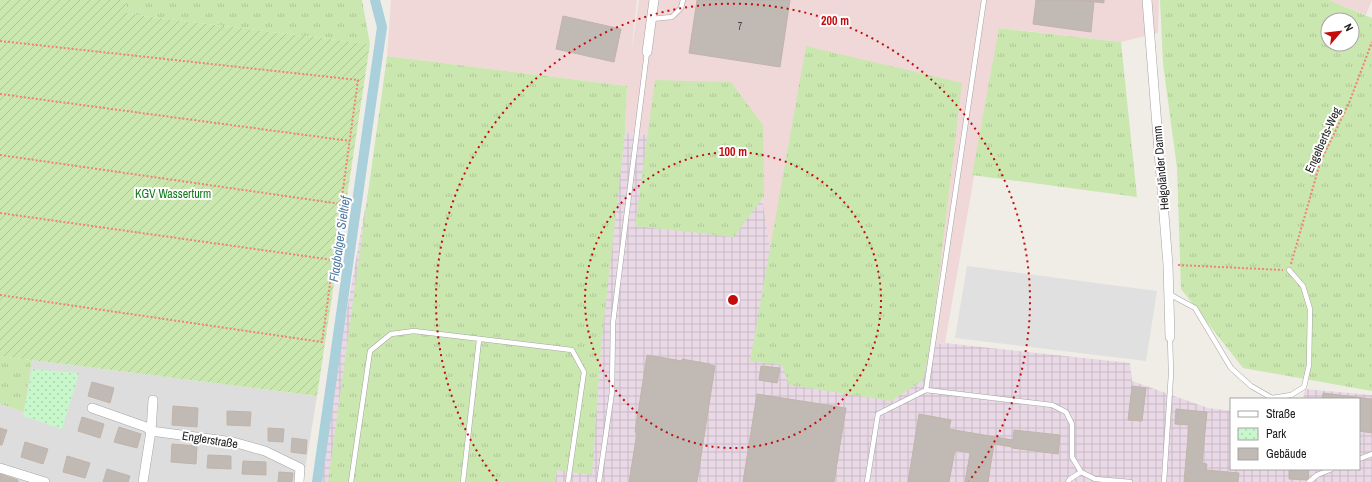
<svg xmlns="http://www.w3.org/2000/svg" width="1372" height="482" font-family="'Archivo Narrow',sans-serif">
<defs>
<pattern id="industrial-grid" width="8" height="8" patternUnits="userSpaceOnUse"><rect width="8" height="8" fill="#e9d9e6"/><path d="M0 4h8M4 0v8" fill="none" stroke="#c8bac5"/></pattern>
<pattern id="grass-tufts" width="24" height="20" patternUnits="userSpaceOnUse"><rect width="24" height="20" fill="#cbe7b0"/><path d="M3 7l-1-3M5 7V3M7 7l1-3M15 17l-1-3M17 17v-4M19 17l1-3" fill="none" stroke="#aec697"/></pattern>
<pattern id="park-dots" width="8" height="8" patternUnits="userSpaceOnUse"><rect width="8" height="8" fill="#c7f7cb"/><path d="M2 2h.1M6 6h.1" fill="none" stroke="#abd3ae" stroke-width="1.8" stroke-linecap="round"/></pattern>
<pattern id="garden-furrows" width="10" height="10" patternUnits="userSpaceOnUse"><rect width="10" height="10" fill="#cbe7b0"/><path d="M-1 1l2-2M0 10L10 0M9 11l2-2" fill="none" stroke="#aec697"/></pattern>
</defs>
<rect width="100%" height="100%" fill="#f0ede7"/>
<path fill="#dedddd" d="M32,360l285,36 -14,86h-303v-78l24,8z"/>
<path fill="#f0d8d8" d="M391,0h246l-6,54 8,-54h520l-1,33 -37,9 -121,-14 -55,315 -156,26 -35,-223 -129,-13 2,-47 -240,-30z
M1329,0h43l-6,15z"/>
<path fill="url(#industrial-grid)" d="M385,98l240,35 129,13 35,223 156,-26 185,20 2,18 76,27 23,3v58h128v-70h-56l2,-10 67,6v87h-1056z"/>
<path fill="url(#grass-tufts)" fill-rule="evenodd" d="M127,0h235l8,44 -243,-30z
M1160,0h169l43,18v373l-129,-23 -62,-79 -4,-121 -14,-104zM1328,20h24v24h-24z
M999,28l122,14 16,155 -165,-22z
M806,46l156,37 -31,259 -8,38 -32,21 -102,-16 -7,-20 -32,-4z
M387,56l240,30 -2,47 -24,214 -9,128 -35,-5 -2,12h-227z
M655,80l76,2 32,43 1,71 -30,41 -99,-11z
M0,356l32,4 -8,52 -24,-8z"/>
<path fill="url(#park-dots)" d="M32,369l47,4 -17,56 -39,-13z"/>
<path fill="url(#garden-furrows)" d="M0,0h127v14l243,30 -53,352 -317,-40z"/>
<path fill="#e0e0e0" d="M967,266l190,25 -11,70 -191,-23z"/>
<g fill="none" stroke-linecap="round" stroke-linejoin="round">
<path stroke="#aad0db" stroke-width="10" d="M317,482l65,-455 -7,-27"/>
</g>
<path fill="#c0b9b4" stroke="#c1b4aa" d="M697,0h93l-10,67 -91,-14z
M1036,0h44l14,2 -3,30 -58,-8z
M1080,0h24v3z
M563,16l58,13 -7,33 -58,-13z
M647,355l35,6v-2l28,5v1l5,1 -18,116h-68l8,-49 -2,-1z
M761,366l19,2 -3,15 -18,-3z
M92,382l22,6 -4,15 -22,-7z
M1132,386l14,2 -4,33 -14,-1z
M1323,393l49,6v34l-13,-2v-32h-37z
M757,394l89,14 -12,74h-91z
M173,406l25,2 -1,19 -25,-2z
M1176,409l31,3 -5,51 5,1 -1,6 33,3 -1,9h-54l5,-57 -14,-1z
M227,411l24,1 -1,14 -23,-1z
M919,414l32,6 -2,9 64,11 1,-10 46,5 -2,19 -46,-6v-1l-18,-3 -6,38h-23l5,-29 -15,-3 -6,32h-41z
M82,417l22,7 -4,14 -22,-7z
M119,427l22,7 -4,14 -23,-6z
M0,428l7,2 -5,15h-2z
M268,428l16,1 -1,13 -15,-1z
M292,438l15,2 -1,14 -15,-2z
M25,442l23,7 -5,15 -22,-7z
M172,444l25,2 -1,18 -25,-2z
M208,455l23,1v13l-24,-1z
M67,456l23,7 -5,15 -22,-6z
M243,461l23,1v13l-24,-1z
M107,469l23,7 -2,6h-25z
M1289,469h20l-1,11 -19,-1z
M279,472l14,1 -1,9h-14z
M0,474l18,6v2h-18z"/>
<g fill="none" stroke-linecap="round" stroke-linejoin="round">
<defs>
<path id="service" d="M651,19l21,-2 9,-9 2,-8
M1169,294l26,14 36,60 20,18 21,12 19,-3 13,-8 5,-22 1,-56 -7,-23 -14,-16
M926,390l126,15 14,7 6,12v33l9,15 14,7 35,3
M1359,459l13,-5
M351,482l19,-131 21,-17 23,-3 158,19 12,22 -16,110
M463,482l16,-142
M599,482l13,-90 1,-69 34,-271
M867,482l11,-68 48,-24 58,-390
M1068,482l2,-3 11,-7
M1164,482l7,-108 -1,-37
M1309,482l8,-7 15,-6"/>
<path id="minor" d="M1147,0l21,265 2,72
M647,52l7,-52
M92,408l54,19 5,4 82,11 32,9 35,17 -1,14
M0,468l45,14
M143,482l8,-51 2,-31"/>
</defs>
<use href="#service" stroke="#a4a4a4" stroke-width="5.5"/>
<use href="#minor" stroke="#a4a4a4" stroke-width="10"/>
<path stroke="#f28276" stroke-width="2" stroke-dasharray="2 2" stroke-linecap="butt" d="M0,41l358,39 -36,262 -322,-47
M0,94l350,47
M0,155l341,49
M0,213l333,47
M1291,264l29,-101 29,-60 23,-61
M1178,265l105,5"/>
<use href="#service" stroke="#fff" stroke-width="4.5"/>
<use href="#minor" stroke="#fff" stroke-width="9"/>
</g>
<g fill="none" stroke="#c50b0b" stroke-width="2" stroke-dasharray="2 4">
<circle cx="733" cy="300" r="148"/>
<path d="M497 481A297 297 0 1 1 969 481"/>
</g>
<g text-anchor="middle" stroke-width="4" stroke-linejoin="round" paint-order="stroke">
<g font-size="10" fill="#484645">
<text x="740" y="30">7</text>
</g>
<g font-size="12" fill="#202020" stroke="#fff">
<text transform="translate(1323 140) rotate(-66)" y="4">Engelberts-Weg</text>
<text transform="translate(1161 168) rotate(-95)" y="4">Helgoländer Damm</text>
<text transform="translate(210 440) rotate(9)" y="4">Englerstraße</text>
</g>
<g font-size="12" fill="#127a1a" stroke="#fff">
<text x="173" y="198">KGV Wasserturm</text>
</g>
<g font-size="13" font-style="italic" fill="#4e79a3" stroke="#fff">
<text transform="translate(339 239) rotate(-82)" y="5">Flagbalger Sieltief</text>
</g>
</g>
<circle cx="733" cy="300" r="6" fill="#c50b0b" stroke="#fff" stroke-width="2"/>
<g font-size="12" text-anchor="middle" font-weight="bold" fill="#c50b0b" stroke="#fff" stroke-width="4" stroke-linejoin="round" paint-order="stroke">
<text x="835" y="25">200 m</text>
<text x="733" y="156">100 m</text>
</g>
<rect x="1230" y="398" width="130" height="72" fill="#ffffff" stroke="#a6a6a6"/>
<rect x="1238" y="411" width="20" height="6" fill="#ffffff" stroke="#a6a6a6"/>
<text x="1266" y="418" font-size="12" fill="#202020">Straße</text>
<rect x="1238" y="428" width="20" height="12" fill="url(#park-dots)" stroke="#a6a6a6"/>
<text x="1266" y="438" font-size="12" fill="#202020">Park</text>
<rect x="1238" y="448" width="20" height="12" fill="#c0b9b4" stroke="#a6a6a6"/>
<text x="1266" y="458" font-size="12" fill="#202020">Gebäude</text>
<g transform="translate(1340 32) rotate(62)"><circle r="19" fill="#ffffff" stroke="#a6a6a6"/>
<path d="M0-3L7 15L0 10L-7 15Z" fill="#c50b0b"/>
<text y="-6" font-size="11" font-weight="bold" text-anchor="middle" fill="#202020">N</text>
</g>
</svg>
